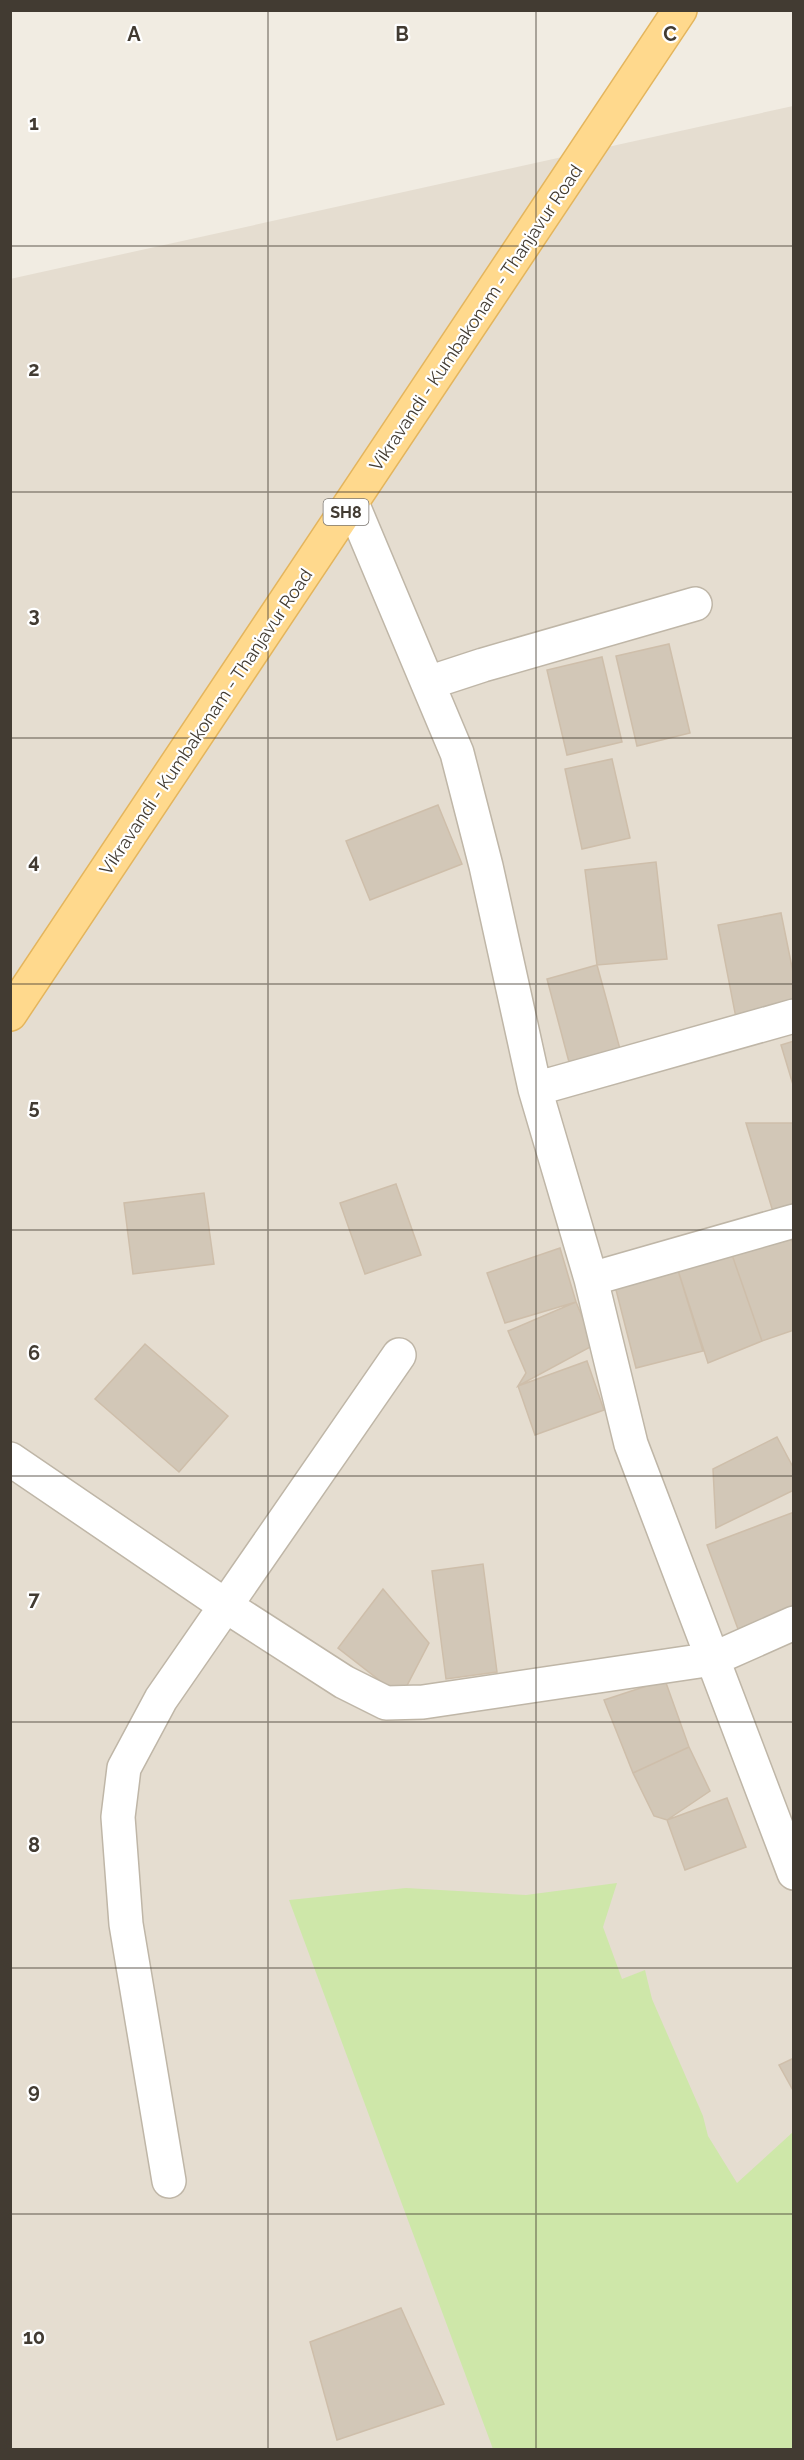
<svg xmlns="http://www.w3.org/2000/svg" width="804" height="2460" font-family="Raleway,sans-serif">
<rect width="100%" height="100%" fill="#f1ece2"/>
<path fill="#e5ddd0" d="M793,106v2343h-782l-1,-2170z"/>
<path fill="#cee7a9" d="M617,1883l-14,44 19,52 23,-9 7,29 51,117 5,20 29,47 56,-51v317h-300l-204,-549 117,-12 120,7z"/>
<path fill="#d2c7b7" stroke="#cebeaa" stroke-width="1.5" d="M669,644l21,89 -53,13 -21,-90z
M602,657l20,85 -55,13 -20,-85z
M612,759l18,79 -48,11 -17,-80z
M438,805l24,59 -92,36 -24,-59z
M656,862l11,97 -70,6 -12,-95z
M781,913l13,64v35l-57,11 -19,-98z
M597,965l23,84 -51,13 -22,-83z
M794,1041v47l-13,-43z
M746,1123h47l1,87 -20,5z
M396,1184l25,71 -56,19 -25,-71z
M204,1193l10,71 -81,10 -9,-71z
M791,1238l3,8v84l-32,11 -32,-92z
M560,1248l16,54 -71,21 -18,-50z
M730,1249l32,92 -54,22 -32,-99z
M676,1264l27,87 -67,17 -22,-86z
M576,1302l18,43 -76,41 8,-13 -18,-42z
M145,1344l83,72 -49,56 -84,-73z
M587,1361l17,49 -69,25 -17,-49z
M777,1437l17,32v21l-78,38 -3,-59z
M794,1512v96l-56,21 -31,-84z
M483,1564l14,108 -51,7 -14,-108z
M383,1589l46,54 -28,54 -63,-49z
M665,1680l24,67 -56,26 -29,-73z
M689,1747l21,44 -43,29 -13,-4 -21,-43z
M727,1798l19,49 -61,23 -18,-50z
M794,2058v34l-15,-27z
M401,2308l43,96 -107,36 -27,-98z"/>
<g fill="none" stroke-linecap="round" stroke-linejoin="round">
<defs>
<path id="street" d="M352,503l105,250 29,113 49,223 56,190 40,165 163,429
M428,683l55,-18 212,-61
M535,1089l259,-73
M591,1279l203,-58
M10,1459l216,147 118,76 42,21 37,-1 290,-43 81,-36
M169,2181l-43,-257 -8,-107 6,-49 37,-69 238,-344"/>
<path id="primary" d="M10,1014l670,-1004"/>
</defs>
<use href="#street" stroke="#bfb6a7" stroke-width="36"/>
<use href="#primary" stroke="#e4b55d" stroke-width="36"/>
<use href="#street" stroke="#fff" stroke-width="33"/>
<use href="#primary" stroke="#ffd98d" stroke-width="33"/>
</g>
<path fill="none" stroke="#423b32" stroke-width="1.5" stroke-opacity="0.55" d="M268,10v2440M536,10v2440M10,246h784M10,492h784M10,738h784M10,984h784M10,1230h784M10,1476h784M10,1722h784M10,1968h784M10,2214h784"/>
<g text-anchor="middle" stroke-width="4.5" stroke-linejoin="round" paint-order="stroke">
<rect fill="#fff" stroke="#7b7670" stroke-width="1.5" x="323.5" y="499" width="45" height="26" rx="4.5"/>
<g font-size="16" font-weight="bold" fill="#423b32">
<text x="346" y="518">SH8</text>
</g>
<g font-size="18" fill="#423b32" stroke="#fff">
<text transform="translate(476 318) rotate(-56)" y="6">Vikravandi - Kumbakonam - Thanjavur Road</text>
<text transform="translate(206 722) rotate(-56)" y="6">Vikravandi - Kumbakonam - Thanjavur Road</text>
</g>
</g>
<g font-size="20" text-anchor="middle" font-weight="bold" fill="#423b32" stroke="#fff" stroke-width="4.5" stroke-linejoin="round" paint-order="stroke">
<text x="134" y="41">A</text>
<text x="402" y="41">B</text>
<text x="670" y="41">C</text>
<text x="34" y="130">1</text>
<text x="34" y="376">2</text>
<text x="34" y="622">3</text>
<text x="34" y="868">4</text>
<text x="34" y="1114">5</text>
<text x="34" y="1360">6</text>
<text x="34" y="1606">7</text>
<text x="34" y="1852">8</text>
<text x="34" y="2098">9</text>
<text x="34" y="2344">10</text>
</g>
<rect width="804" height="2460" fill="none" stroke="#423b32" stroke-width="24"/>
</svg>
